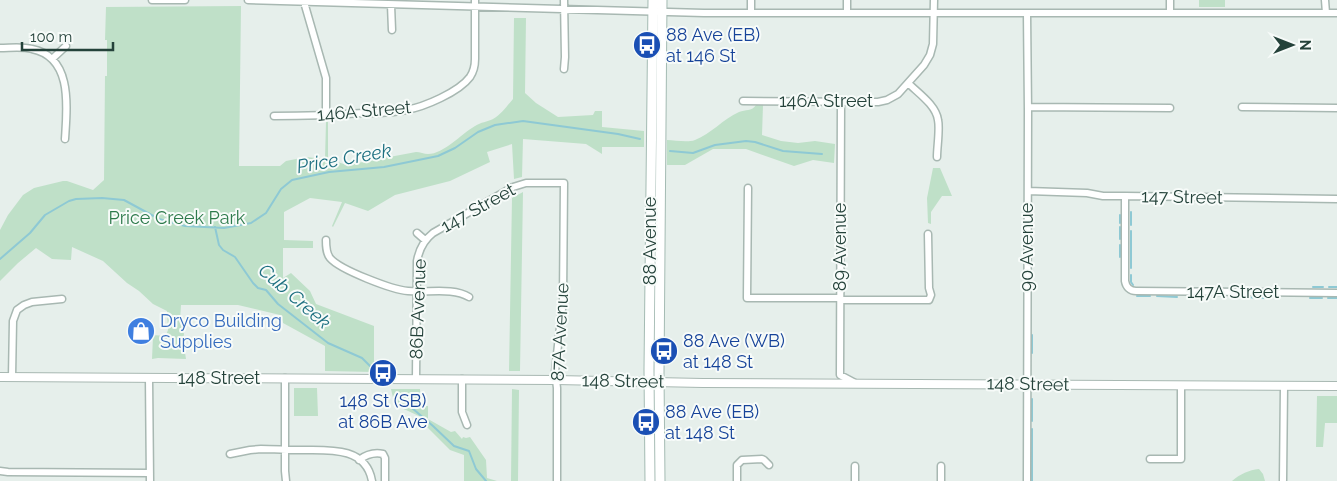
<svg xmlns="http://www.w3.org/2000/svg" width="1337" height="481" font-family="Raleway,sans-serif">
<rect width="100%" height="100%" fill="#e6efeb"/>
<path fill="#bfe0c8" d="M1199,0h26v7h-26z
M241,6l-2,160h41l6,-5 20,-4 19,2 1,-37h2v37l19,6 69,-13c4,0 8,2 12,2 16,0 33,-20 47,-28 6,-4 12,-4 18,-7 8,-4 14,-13 20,-20l1,-81h12l-1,75 11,10 22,14 35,-2 2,-4h7v16l42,4v16h-42v7l-16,-10 -63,-5 -1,38 -8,2 -2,-35 -25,8 3,10 -40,19 -55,14 -27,16 -23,-8 -12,24 -1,-1 10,-24 -32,-4 -26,14v28l29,1v7h-30v30l8,-5 19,18 6,13 58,22v46l-49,-1v-25l-42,-23 -3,-8 -42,-10h-57l-1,15 4,14 -1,6 3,19 -28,-1 -6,1 1,-23c4,-2 8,1 13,-1l2,-5 -1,-19 -14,-7 -14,-13 -12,-8 -24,-22 -31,-14 -1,13 -19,-1 -16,-11 -18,15 -18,18v-51l8,-15 15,-20 11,-7 29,-7h4l26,9 11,-10 1,-104h2v-36h-2l1,-33z
M756,105h7l-1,30 19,6 17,2 17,-2 20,3 -1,19 -21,-3 -19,6 -48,-17h-33l-28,16h-18v-25c8,0 20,3 28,0 16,-6 28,-21 44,-28 7,-3 12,0 17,-7z
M933,168h7l12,28h-10l-11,16v12l-3,-1 -1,-25z
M523,192l-3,179h-11l3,-173z
M294,388h23l1,28h-24z
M391,389h29l1,17h7v13l23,13 4,-1 7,8 1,-2 3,1 4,-1 16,23 1,18 10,3h-33v-26l-14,-5 -22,-22 -7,-2v-9l-15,-7 -11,-4z
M512,389l7,1 -1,91h-7z
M1317,396h20v27h-12l-2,24h-7z
M1259,469l4,5 2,7h-33c8,-7 17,-11 27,-12z"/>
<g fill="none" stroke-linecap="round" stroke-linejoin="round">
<path stroke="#8ec9d4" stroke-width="2" d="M670,151l23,2 22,-8 31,-4 9,1 28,9 39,3
M1131,212v13
M1120,215v8
M215,227l4,18 4,5 12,7 18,26 5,5 8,2 12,14 50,39 34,15 12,12
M1120,227v12
M1120,257v-12
M0,259l30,-26 15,-18 24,-14 7,-2 26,-1 22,2 35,19 26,7 39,2 27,-5 15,-10 15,-24 11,-9 37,-8 55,-5 54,-11 17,-8 23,-16 17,-7 28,-4 95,13 22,5
M1131,268v-37
M1131,275v7l2,3
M1313,287h10
M1329,287h8
M1137,296h13
M1157,296l20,1
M1245,297l21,1
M1310,298h12
M1328,298h9
M1032,335v18
M398,396l35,30 21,20 15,5 7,18 10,12
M1032,421v-22
M1032,481v-52"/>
<defs>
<path id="minor" d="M152,0h33
M248,0l456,13h633
M1325,0l1,13
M304,2l22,76v37
M391,5l1,25
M751,13v-13
M847,13v-13
M1170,13v-13
M0,48c10,0 21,-2 32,1 41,8 35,58 33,90
M52,59l14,-13
M564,69l1,-12 -1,-57
M908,83c10,10 28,22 30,37 2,9 -1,27 -1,37
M743,101l135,1 9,-2 11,-6 26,-29 6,-10 3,-11 1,-44
M841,102l-1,273 15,8
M1028,107l142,1
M1242,107l95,1
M274,116c30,0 60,-1 89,-3 14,0 29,0 43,-3 18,-3 53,-18 64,-33 4,-6 5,-12 5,-18v-59
M748,188l-1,110h93
M1028,191l59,2 16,3h22l212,3
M1125,196v85c1,6 5,10 11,10l201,2
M417,233l8,7
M326,240c0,6 0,13 4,18 10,12 63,32 78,33 19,2 45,-4 61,6
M840,300h89l2,-5 -2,-7 -1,-54
M12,377l1,-56 4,-11 7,-5 8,-3 30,-3
M149,378l1,103
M285,378v93l1,10
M416,379l1,-118c2,-11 7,-21 16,-28l80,-46 13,-4h38l-1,117 -8,72 2,16v93
M462,379v33l5,13
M230,454l20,-4 11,-1c13,0 26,1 39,1 27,0 66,-4 72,31
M1150,459h31v-73
M359,460c8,-6 15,-8 24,-6l2,4v23
M855,466v15
M0,471l8,1 142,1
M1283,480l1,-94
M737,481v-16l5,-5 20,-1 2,1 5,5
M941,481v-15
M1027,481l1,-370 -1,-98"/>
<path id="tertiary" d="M0,377l556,3 147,3 634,3"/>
<path id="secondary" d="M650,481l-1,-111 4,-370
M660,481l-1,-107 3,-374"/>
</defs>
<use href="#minor" stroke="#a8b8b2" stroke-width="9"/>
<use href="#tertiary" stroke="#a8b8b2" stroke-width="10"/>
<use href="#secondary" stroke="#a4bbb3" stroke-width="11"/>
<use href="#minor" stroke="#fff" stroke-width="6"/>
<use href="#tertiary" stroke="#fff" stroke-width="8"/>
<use href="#secondary" stroke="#fff" stroke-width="9"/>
</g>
<defs>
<symbol id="bus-disc" viewBox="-11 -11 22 22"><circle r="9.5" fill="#1a4fb4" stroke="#f7fbf9"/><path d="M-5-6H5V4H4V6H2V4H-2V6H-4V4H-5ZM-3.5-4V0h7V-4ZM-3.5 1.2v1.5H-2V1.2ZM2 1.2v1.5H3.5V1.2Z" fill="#fff"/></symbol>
<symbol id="shop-disc" viewBox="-11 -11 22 22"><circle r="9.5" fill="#3f7fe0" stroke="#f7fbf9"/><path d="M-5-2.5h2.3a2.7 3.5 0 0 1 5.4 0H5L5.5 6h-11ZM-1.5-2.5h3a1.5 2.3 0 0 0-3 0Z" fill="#fff"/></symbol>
</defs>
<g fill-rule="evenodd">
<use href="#bus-disc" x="631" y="29" width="32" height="32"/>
<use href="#shop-disc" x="125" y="315" width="32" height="32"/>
<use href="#bus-disc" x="648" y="335" width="32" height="32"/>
<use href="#bus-disc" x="367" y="357" width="32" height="32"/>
<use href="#bus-disc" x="630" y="406" width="32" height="32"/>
</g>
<g text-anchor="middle" stroke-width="4" stroke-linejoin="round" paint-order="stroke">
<g font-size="18" fill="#164399" stroke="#f7fbf9" text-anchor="start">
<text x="666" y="41">88 Ave (EB)<tspan x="666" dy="21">at 146 St</tspan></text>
<text x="683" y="347">88 Ave (WB)<tspan x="683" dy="21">at 148 St</tspan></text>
<text x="383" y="407" text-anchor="middle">148 St (SB)<tspan x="383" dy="21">at 86B Ave</tspan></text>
<text x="665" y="418">88 Ave (EB)<tspan x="665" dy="21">at 148 St</tspan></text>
</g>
<g font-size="18" fill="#24423a" stroke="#f7fbf9">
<text x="826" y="107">146A Street</text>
<text transform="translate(364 111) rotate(-5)" y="6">146A Street</text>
<text transform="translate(1182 197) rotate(1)" y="6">147 Street</text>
<text transform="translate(478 208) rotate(-29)" y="6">147 Street</text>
<text transform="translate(650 241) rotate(-90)" y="6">88 Avenue</text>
<text transform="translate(840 247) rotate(-90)" y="6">89 Avenue</text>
<text transform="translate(1027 247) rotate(-90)" y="6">90 Avenue</text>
<text x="1233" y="298">147A Street</text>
<text transform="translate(418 309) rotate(-88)" y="6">86B Avenue</text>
<text transform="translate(560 332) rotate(-87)" y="6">87A Avenue</text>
<text x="219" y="384">148 Street</text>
<text transform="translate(623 381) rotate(1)" y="6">148 Street</text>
<text transform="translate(1028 384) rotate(1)" y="6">148 Street</text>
</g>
<g font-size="18" fill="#2d7a4b" stroke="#f7fbf9">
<text x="177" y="224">Price Creek Park</text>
</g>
<g font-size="18" fill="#366cbe" stroke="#f7fbf9" text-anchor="start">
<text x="160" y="327">Dryco Building<tspan x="160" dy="21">Supplies</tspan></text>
</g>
<g font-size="19" font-style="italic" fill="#1c6f80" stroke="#f7fbf9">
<text transform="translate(344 158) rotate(-10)" y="7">Price Creek</text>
<text transform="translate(295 296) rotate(41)" y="7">Cub Creek</text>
</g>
</g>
<g transform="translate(1292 45) rotate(90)" stroke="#f7fbf9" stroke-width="4" paint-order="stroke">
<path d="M0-4L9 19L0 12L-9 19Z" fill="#24423a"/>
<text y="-8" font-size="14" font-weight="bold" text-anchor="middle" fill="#24423a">N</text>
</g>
<path d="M22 42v8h91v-8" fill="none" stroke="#24423a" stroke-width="2.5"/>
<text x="30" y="42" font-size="15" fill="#24423a" stroke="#f7fbf9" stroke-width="4" paint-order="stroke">100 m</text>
</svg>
